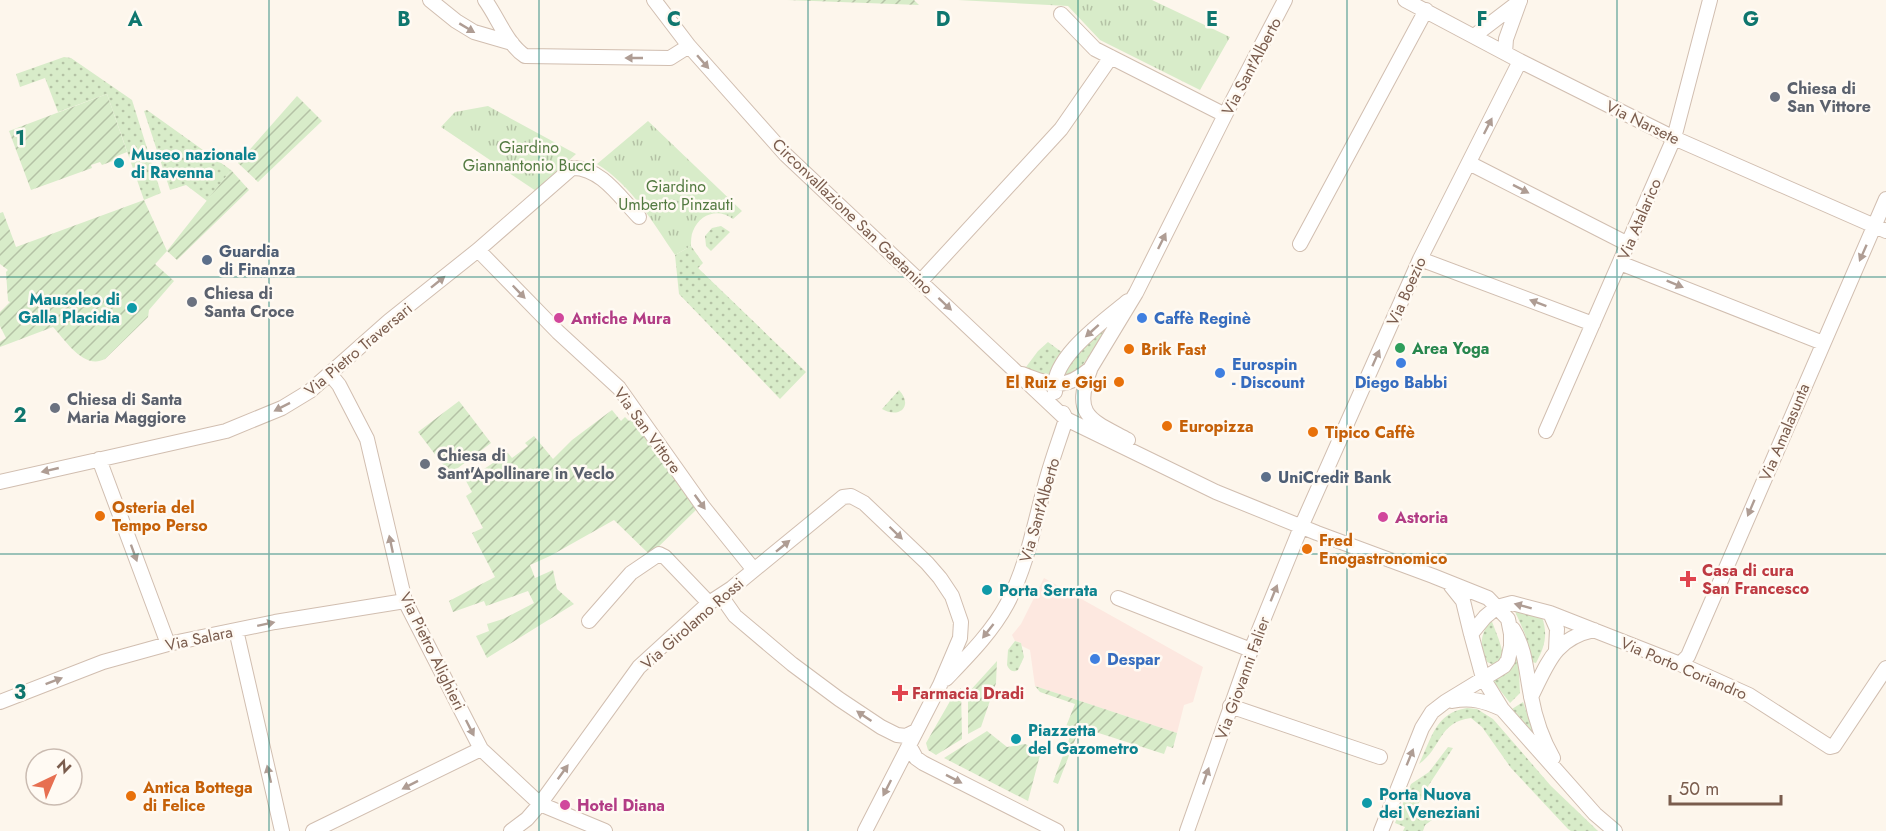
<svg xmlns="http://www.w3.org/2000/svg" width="1886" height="831" font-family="Jost,sans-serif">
<defs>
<pattern id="grass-dots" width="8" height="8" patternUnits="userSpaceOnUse" patternTransform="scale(1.5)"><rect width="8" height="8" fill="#d8ecc9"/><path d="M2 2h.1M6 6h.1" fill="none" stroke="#b4c2a5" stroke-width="1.8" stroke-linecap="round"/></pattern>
<pattern id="park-tufts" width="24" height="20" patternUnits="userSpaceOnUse" patternTransform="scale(1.5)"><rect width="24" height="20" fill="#d8ecc9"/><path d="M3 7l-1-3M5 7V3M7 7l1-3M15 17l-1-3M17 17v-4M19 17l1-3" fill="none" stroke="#b4c2a5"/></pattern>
<pattern id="garden-furrows" width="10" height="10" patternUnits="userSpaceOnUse" patternTransform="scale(1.5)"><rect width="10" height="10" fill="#d8ecc9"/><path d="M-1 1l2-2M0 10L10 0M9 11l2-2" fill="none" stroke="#b4c2a5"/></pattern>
</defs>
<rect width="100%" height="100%" fill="#fdf6ec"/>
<path fill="#fde8e0" d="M1044,578l159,89 -10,35 -9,3 -7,28 -142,-47 -5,-36 -8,-4 -2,-4 -5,-1 -3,-6 9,-11z"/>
<path fill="url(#grass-dots)" d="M64,57l7,1 61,42 29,93 -17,7 -37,-106 -49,18 -13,-34 -25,9 -4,-13z
M147,110l84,60 -24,31 -21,-16 -16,5 -26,-79z
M721,226l9,6 -19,19 -5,-5 -1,-10 7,-8z
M691,246l12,17 -5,5 108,104 -26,27 -101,-105 -4,-39z
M1117,316l-38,54 -5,4 -13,5 13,-24z
M1048,342l15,11 -13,24 -15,-4 -9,-6 12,-16z
M899,390c15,16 0,29 -17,19z
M1514,609l28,8c6,17 3,30 -6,46l-4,-1 -7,-28z
M1491,619l8,21 5,17 -7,9 -10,-4c-8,-18 -7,-26 4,-43z
M1015,641l6,2 3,14 -6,13c-5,3 -9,0 -11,-5l1,-15z
M1518,652l2,41 -10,10 -17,-22 21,-17z
M1523,702l13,37 -24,-30z
M1467,708l10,1 16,10 58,67 47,45h-27l-3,-2 -57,-61 -29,-41 -11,-9c-33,4 -29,30 -52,46 13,-26 16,-51 48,-56z
M1448,747l5,1 -30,46 -6,13 8,3 7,10 -7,5 -2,6h-20l2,-4 -10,-4 16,-39 18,-12z"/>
<path fill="url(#park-tufts)" d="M958,0h194l78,37 -30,53 -100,-50 -32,-34z
M488,106l88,48 -40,37 -95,-64 14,-15z
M648,121l94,90 -9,8c-14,-11 -33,-6 -40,12 -2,4 -2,10 -2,15l-16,9c-23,-34 -43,-69 -78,-91z"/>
<path fill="url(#garden-furrows)" d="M787,0h127l5,5z
M107,94l20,58 -10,4 1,3 -16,6 -2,-3 -9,3 1,3 -61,22 -22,-59z
M297,96l25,25 -64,61 -20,-19z
M231,170l18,20 -72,70 -10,-9 -12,13 19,17 -25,29 -1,7 -43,42c-21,11 -39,-18 -52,-32l-53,20v-5l6,-4 -6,-12v-14l10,-10 -2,-1 -2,-29 2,-2 -8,-6v-51l3,-1 13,35 128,-47 23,51z
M459,401l32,42 -41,31 -32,-42z
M612,410l9,11 4,-4 4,4 6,-4 63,91 -48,47 -36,-35 -64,36 -20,9 5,13 18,-8 4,19 17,15 -87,54 -11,-22 13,-5 -2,-7 16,-5 31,-16 -6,-12 -42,15 -2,-5 -31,11 -4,-11 46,-24 -23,-44 11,-5 -17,-32 6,-4 -6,-11 42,-28 4,5 16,-12 -3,-3 9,-7 19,23 19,-19z
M997,661l-1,22 -15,44 -13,7v-41z
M1035,686l142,47 -4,15 -6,-2 -3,8 -84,-27 -22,57 -5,-2 17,-45 -7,-3 12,-30 -35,-12z
M961,688l1,51 -26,16 -8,-5 -2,-7 27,-47z
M987,731l20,16 18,-3 16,7 -13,50 -84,-43z"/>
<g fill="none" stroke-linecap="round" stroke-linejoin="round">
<defs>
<path id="minor" d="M430,0l26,21 18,11 38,11
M485,0c13,18 22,44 40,56l145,2 19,-12
M654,0l35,46 97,109 280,264 150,73 101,41 116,43 55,22 20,21 3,15v12l-3,14 -4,6 -8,5 -51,31 -13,10 -10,16 -41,103
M1405,0l115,61 154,77 212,93
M1061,14l34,35 130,66
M1474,36l46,-35
M1505,53l1,-14 13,-36
M1469,163l159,81
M1300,244l126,-234
M478,250l80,82 61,56 85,120 50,62
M1420,259l173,65
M1620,263l203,80
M920,282l141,-153 50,-72
M1090,370c-18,46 1,50 38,70
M330,374l9,11 28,54 38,162 76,148 59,55 65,27
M1022,374c29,12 43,16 68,-5l46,-76 89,-178 60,-115
M1055,392c-6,-33 50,-72 73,-91
M1546,431l128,-293 36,-138
M99,459l69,185
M0,482l226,-51 56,-23 28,-17 79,-70 89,-71 94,-82c29,-1 49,31 67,49
M1451,586l12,15 8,33
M721,596l14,20 57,48 47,35 42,28 16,8 9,1 10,-5
M1118,598l133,52
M1550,613l7,16 -1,21
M589,621l42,-48 28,-19 6,3 44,46
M1513,629c13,21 13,43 18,67 4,22 11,43 22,62
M236,630l46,201
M1680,664l8,-8 198,-457
M946,679c22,-23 46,-47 61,-75 20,-38 27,-79 38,-119 6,-23 14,-44 21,-66l-3,-6
M1531,697c17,-34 23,-58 63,-67
M1452,701c19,-4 32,0 50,8
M0,702l103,-40 65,-18 107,-22 130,-21
M1230,706l150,51
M909,745l7,13 7,5 134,68
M313,831l168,-82
M511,831l16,-12 13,-15 99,-137 70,-64 23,-15 111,-91 8,-1 13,7 63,60 13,15 12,18 9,26 -1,16 -20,47 -75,146
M1187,831l64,-181 50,-123 119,-268 100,-198
M1615,831l-20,-17 -93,-105 -19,-31 -12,-44 14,-17 12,-10 15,-4 38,10 130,51 69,31 81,52 4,-1 52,-78"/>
</defs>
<use href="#minor" stroke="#d1beb0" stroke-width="16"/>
<use href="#minor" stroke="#fff" stroke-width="14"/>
</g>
<defs><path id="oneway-solid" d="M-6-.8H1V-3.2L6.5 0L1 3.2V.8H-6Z" transform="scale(1.5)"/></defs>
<g fill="#af9d94">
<use href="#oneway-solid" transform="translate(467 28) rotate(31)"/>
<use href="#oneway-solid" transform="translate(634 58) rotate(-180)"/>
<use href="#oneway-solid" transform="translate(703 62) rotate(49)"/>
<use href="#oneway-solid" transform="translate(1488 126) rotate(-63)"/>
<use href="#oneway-solid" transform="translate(1521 189) rotate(27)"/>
<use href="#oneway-solid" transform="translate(1162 241) rotate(-64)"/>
<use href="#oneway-solid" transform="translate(1863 253) rotate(114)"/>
<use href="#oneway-solid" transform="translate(438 282) rotate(-39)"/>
<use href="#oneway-solid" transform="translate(1675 284) rotate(22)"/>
<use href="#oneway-solid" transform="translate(519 292) rotate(46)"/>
<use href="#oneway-solid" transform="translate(1538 303) rotate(-159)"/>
<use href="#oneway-solid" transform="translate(945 304) rotate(43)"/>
<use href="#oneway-solid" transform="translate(1092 331) rotate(138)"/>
<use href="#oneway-solid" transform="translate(1376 358) rotate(-66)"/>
<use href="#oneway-solid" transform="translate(282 407) rotate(153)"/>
<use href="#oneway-solid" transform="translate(50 470) rotate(167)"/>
<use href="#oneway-solid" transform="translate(700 502) rotate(54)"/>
<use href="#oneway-solid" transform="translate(1751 508) rotate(113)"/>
<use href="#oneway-solid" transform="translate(896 533) rotate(44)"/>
<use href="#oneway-solid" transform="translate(391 544) rotate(-102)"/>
<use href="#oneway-solid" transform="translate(783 546) rotate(-39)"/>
<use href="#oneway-solid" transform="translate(134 553) rotate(70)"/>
<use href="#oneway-solid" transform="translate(1274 593) rotate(-68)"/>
<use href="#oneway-solid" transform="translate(1523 606) rotate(-165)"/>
<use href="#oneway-solid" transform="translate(266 624) rotate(-12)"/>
<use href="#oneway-solid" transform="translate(988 631) rotate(128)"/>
<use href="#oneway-solid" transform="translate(54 681) rotate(-21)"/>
<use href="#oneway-solid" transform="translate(864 716) rotate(-146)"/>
<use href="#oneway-solid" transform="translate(470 728) rotate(63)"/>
<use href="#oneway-solid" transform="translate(1410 757) rotate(-68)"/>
<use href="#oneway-solid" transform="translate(563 772) rotate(-54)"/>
<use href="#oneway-solid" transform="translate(269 774) rotate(-103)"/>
<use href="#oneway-solid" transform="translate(1206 776) rotate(-71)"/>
<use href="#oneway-solid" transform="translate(954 779) rotate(27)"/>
<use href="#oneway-solid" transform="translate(410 785) rotate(153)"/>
<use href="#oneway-solid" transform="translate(887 788) rotate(117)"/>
</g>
<path fill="none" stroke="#0f766e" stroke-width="1.5" stroke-opacity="0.55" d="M269,0v831M539,0v831M808,0v831M1078,0v831M1347,0v831M1617,0v831M0,277h1886M0,554h1886"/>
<g fill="#6b7280" stroke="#fffaf3" stroke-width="2">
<circle cx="1775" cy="97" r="6"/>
<circle cx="192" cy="302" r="6"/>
<circle cx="55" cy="408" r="6"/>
<circle cx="425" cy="464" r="6"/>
</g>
<g fill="#0f9aa8" stroke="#fffaf3" stroke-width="2">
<circle cx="119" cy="163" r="6"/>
<circle cx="132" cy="308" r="6"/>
<circle cx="987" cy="590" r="6"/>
<circle cx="1016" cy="739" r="6"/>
<circle cx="1367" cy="803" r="6"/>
</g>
<g fill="#5c6f8a" stroke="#fffaf3" stroke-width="2">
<circle cx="207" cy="260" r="6"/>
<circle cx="1266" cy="477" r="6"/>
</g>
<g fill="#d1479c" stroke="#fffaf3" stroke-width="2">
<circle cx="559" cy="318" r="6"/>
<circle cx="1383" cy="517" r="6"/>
<circle cx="565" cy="805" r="6"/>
</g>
<g fill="#3f7fe0" stroke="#fffaf3" stroke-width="2">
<circle cx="1142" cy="318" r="6"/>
<circle cx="1401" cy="363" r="6"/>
<circle cx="1220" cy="373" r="6"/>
<circle cx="1095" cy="659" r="6"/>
</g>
<circle fill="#2e9e5b" stroke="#fffaf3" stroke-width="2" cx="1400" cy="348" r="6"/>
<g fill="#e8710a" stroke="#fffaf3" stroke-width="2">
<circle cx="1129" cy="349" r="6"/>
<circle cx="1119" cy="382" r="6"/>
<circle cx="1167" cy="426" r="6"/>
<circle cx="1313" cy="432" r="6"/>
<circle cx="100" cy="516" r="6"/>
<circle cx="1307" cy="549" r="6"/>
<circle cx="131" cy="796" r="6"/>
</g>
<g fill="#e0444e" stroke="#fffaf3" stroke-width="2">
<path d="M1685 570h6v6h6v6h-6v6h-6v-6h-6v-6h6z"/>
<path d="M897 684h6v6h6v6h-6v6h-6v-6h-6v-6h6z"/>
</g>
<g text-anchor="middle" stroke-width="5" stroke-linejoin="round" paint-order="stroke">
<g font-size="16" fill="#7a5c4d" stroke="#fffaf3">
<text transform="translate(1251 66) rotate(-62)" y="6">Via Sant'Alberto</text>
<text transform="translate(1643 122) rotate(26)" y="6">Via Narsete</text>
<text transform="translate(853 216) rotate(44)" y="6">Circonvallazione San Gaetanino</text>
<text transform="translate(1639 219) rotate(-67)" y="6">Via Atalarico</text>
<text transform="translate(1406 291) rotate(-66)" y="6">Via Boezio</text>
<text transform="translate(358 349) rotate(-40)" y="6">Via Pietro Traversari</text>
<text transform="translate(648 430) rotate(54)" y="6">Via San Vittore</text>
<text transform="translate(1784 432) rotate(-67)" y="6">Via Amalasunta</text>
<text transform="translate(1039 510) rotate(-74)" y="6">Via Sant'Alberto</text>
<text transform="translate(692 623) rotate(-41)" y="6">Via Girolamo Rossi</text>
<text transform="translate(199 638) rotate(-12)" y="6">Via Salara</text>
<text transform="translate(433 651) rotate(64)" y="6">Via Pietro Alighieri</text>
<text transform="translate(1684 668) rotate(23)" y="6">Via Porto Coriandro</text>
<text transform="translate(1242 678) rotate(-70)" y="6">Via Giovanni Falier</text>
</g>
<g font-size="16" font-weight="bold" fill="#5b616d" stroke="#fffaf3" text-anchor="start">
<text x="1787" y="94">Chiesa di<tspan x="1787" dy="18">San Vittore</tspan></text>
<text x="204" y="299">Chiesa di<tspan x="204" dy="18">Santa Croce</tspan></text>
<text x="67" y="405">Chiesa di Santa<tspan x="67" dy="18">Maria Maggiore</tspan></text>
<text x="437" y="461">Chiesa di<tspan x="437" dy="18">Sant'Apollinare in Veclo</tspan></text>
</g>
<g font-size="16" fill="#537a41" stroke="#fffaf3">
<text x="529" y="153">Giardino<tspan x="529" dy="18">Giannantonio Bucci</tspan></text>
<text x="676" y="192">Giardino<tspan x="676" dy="18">Umberto Pinzauti</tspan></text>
</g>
<g font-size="16" font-weight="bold" fill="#0d838f" stroke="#fffaf3" text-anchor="start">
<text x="131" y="160">Museo nazionale<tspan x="131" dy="18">di Ravenna</tspan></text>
<text x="120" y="305" text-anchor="end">Mausoleo di<tspan x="120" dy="18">Galla Placidia</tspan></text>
<text x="999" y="596">Porta Serrata</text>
<text x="1028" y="736">Piazzetta<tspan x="1028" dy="18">del Gazometro</tspan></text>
<text x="1379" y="800">Porta Nuova<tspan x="1379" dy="18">dei Veneziani</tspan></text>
</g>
<g font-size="16" font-weight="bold" fill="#4e5e75" stroke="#fffaf3" text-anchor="start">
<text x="219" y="257">Guardia<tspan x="219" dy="18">di Finanza</tspan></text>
<text x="1278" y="483">UniCredit Bank</text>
</g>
<g font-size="16" font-weight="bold" fill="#b23c85" stroke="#fffaf3" text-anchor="start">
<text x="571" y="324">Antiche Mura</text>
<text x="1395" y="523">Astoria</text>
<text x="577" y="811">Hotel Diana</text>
</g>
<g font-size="16" font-weight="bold" fill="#366cbe" stroke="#fffaf3" text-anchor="start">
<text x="1154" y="324">Caffè Reginè</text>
<text x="1232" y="370">Eurospin<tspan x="1232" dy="18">- Discount</tspan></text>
<text x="1401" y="388" text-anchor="middle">Diego Babbi</text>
<text x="1107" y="665">Despar</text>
</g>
<g font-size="16" font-weight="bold" fill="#27864d" stroke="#fffaf3" text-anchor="start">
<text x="1412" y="354">Area Yoga</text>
</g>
<g font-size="16" font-weight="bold" fill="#c56008" stroke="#fffaf3" text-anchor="start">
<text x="1141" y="355">Brik Fast</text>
<text x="1107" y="388" text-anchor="end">El Ruiz e Gigi</text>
<text x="1179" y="432">Europizza</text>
<text x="1325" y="438">Tipico Caffè</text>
<text x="112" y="513">Osteria del<tspan x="112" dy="18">Tempo Perso</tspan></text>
<text x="1319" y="546">Fred<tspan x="1319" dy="18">Enogastronomico</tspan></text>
<text x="143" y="793">Antica Bottega<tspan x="143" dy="18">di Felice</tspan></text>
</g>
<g font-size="16" font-weight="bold" fill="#be3a42" stroke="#fffaf3" text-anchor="start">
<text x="1702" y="576">Casa di cura<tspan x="1702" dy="18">San Francesco</tspan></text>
<text x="912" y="699">Farmacia Dradi</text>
</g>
</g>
<g font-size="20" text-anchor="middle" font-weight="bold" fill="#0f766e" stroke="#fffaf3" stroke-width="5" stroke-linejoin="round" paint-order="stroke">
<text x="135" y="26">A</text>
<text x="404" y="26">B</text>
<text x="674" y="26">C</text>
<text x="943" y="26">D</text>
<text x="1212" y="26">E</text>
<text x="1482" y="26">F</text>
<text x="1751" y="26">G</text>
<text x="20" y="145">1</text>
<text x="20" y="422">2</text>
<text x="20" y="699">3</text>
</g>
<g transform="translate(54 777) rotate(44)"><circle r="28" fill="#fffaf3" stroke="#cabbb1" stroke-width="1.5"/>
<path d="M0-4.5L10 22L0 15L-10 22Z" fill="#e76f51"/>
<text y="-9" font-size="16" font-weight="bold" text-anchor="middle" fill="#7a5c4d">N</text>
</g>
<path d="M1670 795v9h111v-9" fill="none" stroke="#7a5c4d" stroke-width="3"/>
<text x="1679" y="795" font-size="18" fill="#7a5c4d" stroke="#fffaf3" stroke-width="4.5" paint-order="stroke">50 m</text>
</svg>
